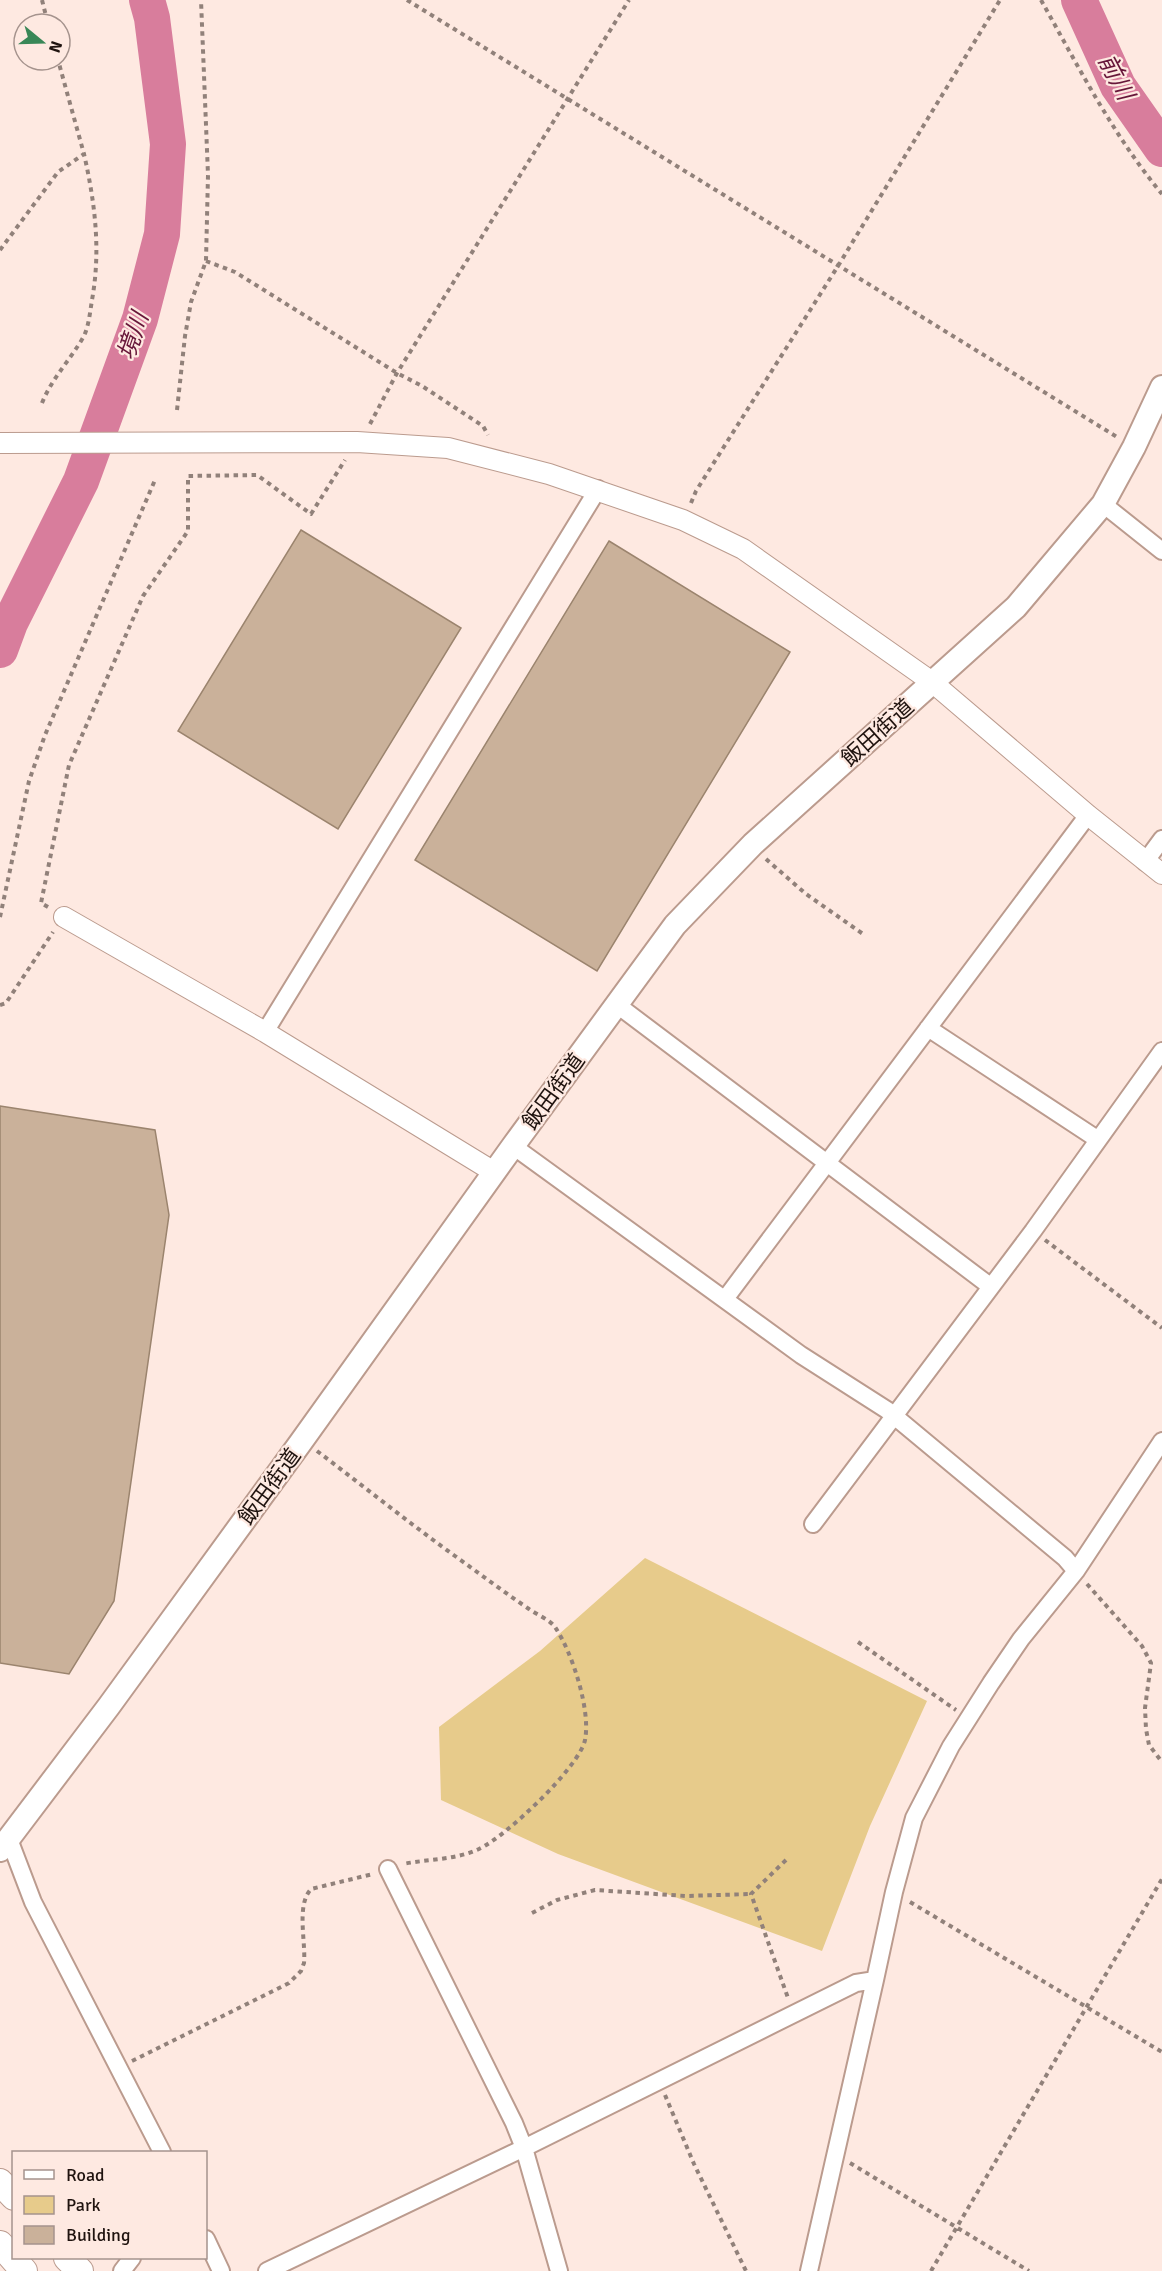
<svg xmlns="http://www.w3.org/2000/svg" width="1162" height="2271" font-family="Signika,'Noto Sans JP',sans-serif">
<rect width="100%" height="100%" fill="#fee9e1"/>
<path fill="#e7cb8b" d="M645,1558l282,143 -57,125 -48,125 -264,-97 -117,-54 -2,-73 101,-76z"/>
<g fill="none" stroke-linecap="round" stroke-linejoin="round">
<path stroke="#d87d9c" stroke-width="36" d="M1079,0l39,86 44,63
M0,650l10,-27 71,-142 59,-162 22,-85 6,-90 -16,-126 -5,-18"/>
</g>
<path fill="#cab19a" stroke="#9b846e" stroke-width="1.5" d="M301,530l160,98 -123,201 -160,-98z
M609,541l181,111 -193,319 -182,-111z
M0,1106l155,24 14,85 -55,386 -45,73 -69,-11z"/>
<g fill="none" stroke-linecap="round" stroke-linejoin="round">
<defs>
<path id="minor" d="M1103,504l59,47
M1145,862l17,-23
M616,1004l374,282
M928,1028l169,111
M265,1032l333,-543
M513,1146l288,209 86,55 178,148 11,13
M725,1299l363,-484
M813,1524l220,-293 129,-180
M9,1839l24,63 129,250
M388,1869l126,254 10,25 35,123
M206,2239l15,32
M122,2271l10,-13
M267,2271l257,-123 332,-165 19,-3
M809,2271l66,-291 19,-88 20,-74 37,-72 40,-63 30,-44 55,-68 86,-130"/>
<path id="tertiary" d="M0,443l357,-1 91,6 101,26 134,46 60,29 189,133 156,133 74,59
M64,917l201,115 229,140"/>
<path id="secondary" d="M0,1850l109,-144 192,-264 212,-296 162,-221 78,-81 263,-237 87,-103 31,-57 28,-60"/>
<path id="primary" d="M0,2182l14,15
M0,2244l24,27
M67,2258l13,13"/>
</defs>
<use href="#minor" stroke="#bb9b8e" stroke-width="20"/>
<use href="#tertiary" stroke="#bb9b8e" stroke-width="22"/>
<use href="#secondary" stroke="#bb9b8e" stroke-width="26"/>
<use href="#primary" stroke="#bb9b8e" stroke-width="28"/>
<path stroke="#91817a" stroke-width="4" stroke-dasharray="4.5 4.5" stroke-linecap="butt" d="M42,0l6,24
M407,0l710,437
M1041,0c37,66 72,135 121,194
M0,250l58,-78 26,-18 -26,-94
M206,261l29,11 162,101 25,13 61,40 5,9
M42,403c10,-25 29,-44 42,-67 5,-11 6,-24 8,-36 9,-50 3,-97 -8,-146
M177,410l8,-74 6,-34 15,-41 2,-86 -7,-175
M370,424l27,-51 232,-373
M691,503l5,-12 142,-225 162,-266
M766,859l40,35 57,40
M48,907l-7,-4 28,-138 74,-169 45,-65v-55l69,-1 54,39 34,-54
M0,917l29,-136 16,-46 110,-255
M0,1005l6,-2 47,-71
M1045,1240l117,88
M317,1451c46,35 91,71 138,105 25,18 49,36 74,53 8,6 20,10 26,18 17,25 36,83 30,113 -6,28 -80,97 -106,109 -24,11 -51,10 -76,15
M1087,1584l55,62 9,17 -6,45 1,21 3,16 13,17
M858,1642l98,68
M786,1860l-35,34 37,104
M910,1902l252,150
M532,1913l25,-13 38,-10 91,6 65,-2
M132,2061l157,-78 12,-12 3,-8c2,-21 -8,-58 7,-74l62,-15
M665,2095l29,69 52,107
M850,2163l179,108
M931,2271l231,-392"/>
<use href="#minor" stroke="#fff" stroke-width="16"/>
<use href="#tertiary" stroke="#fff" stroke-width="20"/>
<use href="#secondary" stroke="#fff" stroke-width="22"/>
<use href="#primary" stroke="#fff" stroke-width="26"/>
</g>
<g text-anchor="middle" stroke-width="4.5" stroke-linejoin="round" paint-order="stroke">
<g font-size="22" fill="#1f130f" stroke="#fee9e1">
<text transform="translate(877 732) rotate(-42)" y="8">飯田街道</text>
<text transform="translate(553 1091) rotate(-54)" y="8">飯田街道</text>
<text transform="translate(269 1486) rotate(-54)" y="8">飯田街道</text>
</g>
<g font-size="24" font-style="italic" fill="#671639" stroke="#fee9e1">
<text transform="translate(1116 77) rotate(62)" y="8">前川</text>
<text transform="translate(133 336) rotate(-71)" y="8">境川</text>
</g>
</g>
<rect x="12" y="2151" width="195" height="108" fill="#fee9e1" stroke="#a5938d" stroke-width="1.5"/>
<rect x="24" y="2170" width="30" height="9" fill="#ffffff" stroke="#a5938d" stroke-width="1.5"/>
<text x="66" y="2181" font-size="18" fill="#1f130f">Road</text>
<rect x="24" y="2196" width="30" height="18" fill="#e7cb8b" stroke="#a5938d" stroke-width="1.5"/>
<text x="66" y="2211" font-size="18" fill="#1f130f">Park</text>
<rect x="24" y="2226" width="30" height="18" fill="#cab19a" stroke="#a5938d" stroke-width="1.5"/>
<text x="66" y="2241" font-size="18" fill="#1f130f">Building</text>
<g transform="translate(42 42) rotate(109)"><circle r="28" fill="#fee9e1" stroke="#a5938d" stroke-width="1.5"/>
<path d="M0-4.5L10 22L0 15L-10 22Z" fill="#398757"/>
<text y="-9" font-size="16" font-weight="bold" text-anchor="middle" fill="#1f130f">N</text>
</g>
</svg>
